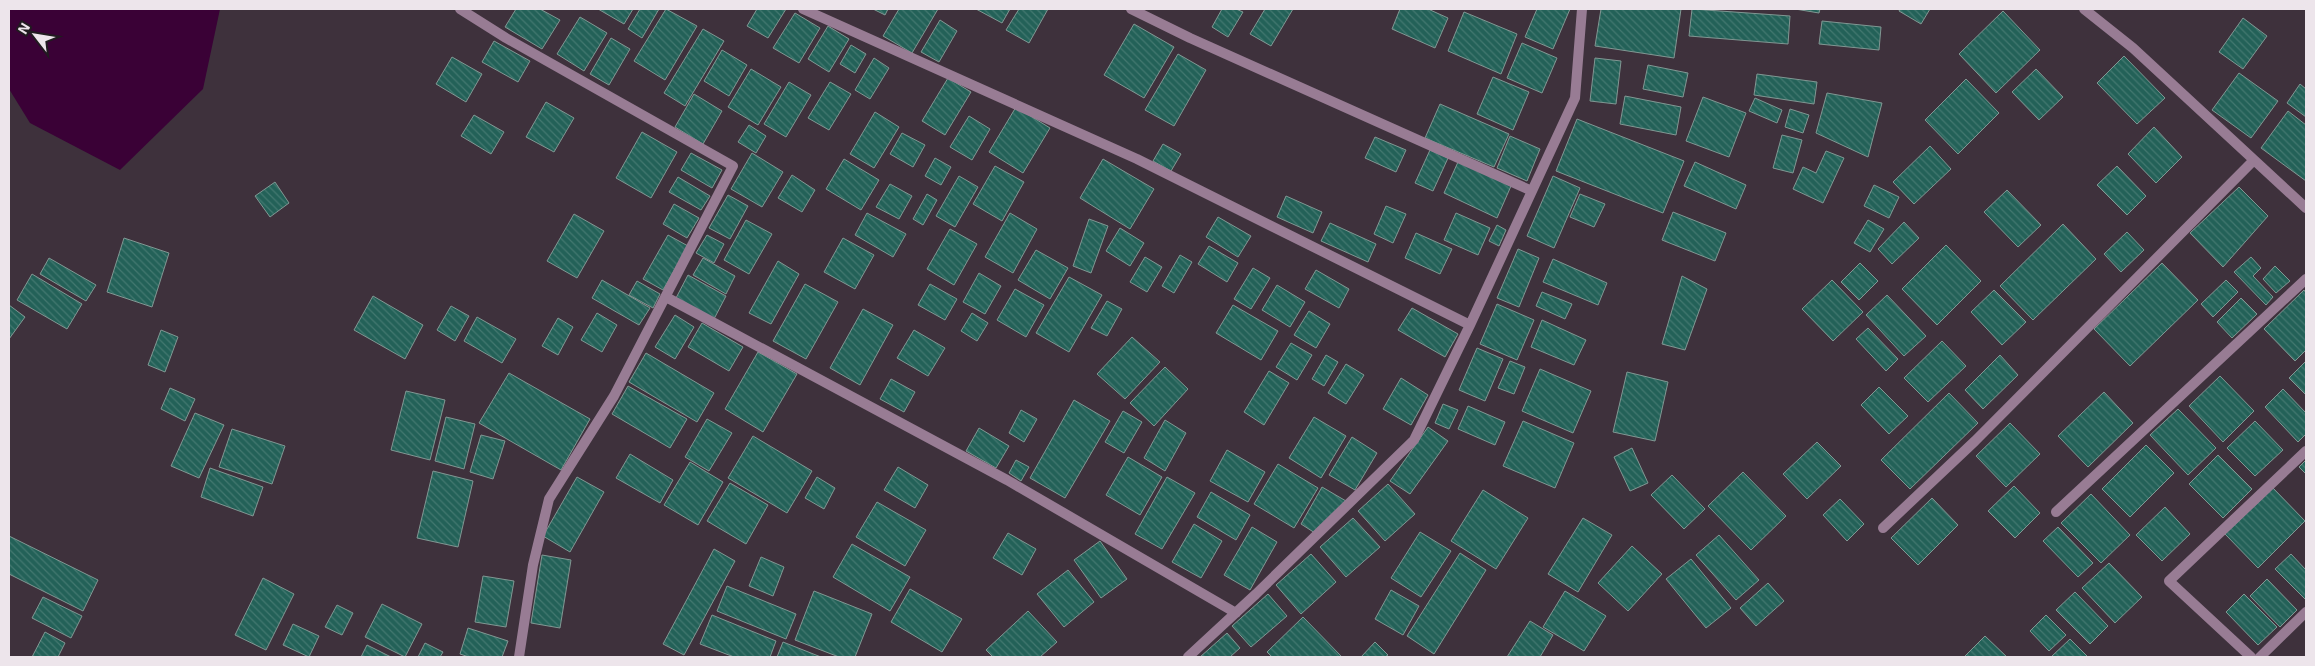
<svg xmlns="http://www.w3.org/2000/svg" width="2315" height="666" font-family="'Exo 2',sans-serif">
<defs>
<pattern id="building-back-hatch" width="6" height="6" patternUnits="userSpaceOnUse" patternTransform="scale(1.25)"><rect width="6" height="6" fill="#236158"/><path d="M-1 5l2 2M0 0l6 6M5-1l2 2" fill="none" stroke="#437870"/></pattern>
</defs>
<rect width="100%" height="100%" fill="#3e313c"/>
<path fill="#3a0136" d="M9,9h211l-17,80 -83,81 -90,-47 -21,-34z"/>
<path fill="url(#building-back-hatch)" stroke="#819793" d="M516,9h24l20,11 -18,29 -37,-22z
M598,9h35l-9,15z
M640,9h19l-17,29 -14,-9z
M666,9l31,17 -32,54 -31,-19z
M757,9h29l-18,29 -21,-12z
M873,9h15l-3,6z
M899,9h39l-26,44 -29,-17z
M976,9h34l-8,14z
M1019,9h29l-19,34 -23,-13z
M1222,9h14l7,3 -15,25 -16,-10z
M1265,9h28l-22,37 -21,-12z
M1400,9h28l20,9 -13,30 -43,-19z
M1537,9h33l-17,40 -28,-12z
M1601,9h80l-7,49 -79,-12z
M1692,9l98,7 -2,28 -99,-8z
M1795,9h25l-1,4z
M1900,9h30l-9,15 -22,-13z
M2003,11l37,39 -44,43 -37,-39z
M1464,12l53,22 -16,40 -53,-23z
M795,13l25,15 -21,35 -26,-15z
M580,17l27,16 -23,38 -27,-17z
M2243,18l24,18 -24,33 -24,-17z
M940,20l17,11 -18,31 -18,-10z
M1822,21l59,6 -2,23 -60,-6z
M1134,24l40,23 -30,51 -40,-23z
M828,26l21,13 -20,33 -21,-13z
M703,29l21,12 -39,65 -21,-13z
M611,38l19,11 -21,36 -19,-11z
M494,41l36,20 -12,21 -36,-20z
M1522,43l35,15 -15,35 -35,-15z
M851,45l15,9 -11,19 -15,-9z
M722,50l25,15 -18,31 -25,-15z
M1178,54l28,16 -32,56 -29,-16z
M2124,56l41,42 -28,26 -40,-41z
M452,57l30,17 -16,28 -30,-18z
M874,58l15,10 -19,31 -15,-9z
M1595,58l26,3 -5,43 -26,-3z
M1648,65l40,8 -5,24 -40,-8z
M751,69l30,18 -23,38 -30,-18z
M2036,69l27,28 -24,23 -27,-28z
M2239,73l39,28 -27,37 -39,-28z
M1757,74l60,8 -3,22 -60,-9z
M1493,77l36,15 -16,38 -36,-16z
M948,78l23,14 -26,43 -23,-14z
M1966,79l33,34 -41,41 -33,-34z
M789,82l22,13 -25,42 -22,-13z
M830,82l21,12 -22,36 -21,-12z
M2300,84l6,5v28l-19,-14z
M1827,93l55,10 -14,54 -52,-24z
M694,94l28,17 -19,33 -28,-17z
M1625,96l56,11 -5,28 -56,-11z
M1703,97l43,16 -17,44 -43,-16z
M1755,98l27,12 -5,13 -28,-12z
M546,102l28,16 -20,34 -28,-15z
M1440,104l69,30 -15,33 -69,-29z
M1016,107l34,21 -27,45 -34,-21z
M1790,109l19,6 -6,18 -18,-6z
M2288,111l18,14v56l-45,-33z
M875,112l24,15 -25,41 -24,-14z
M474,115l30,17 -13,22 -30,-18z
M969,116l21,13 -18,31 -22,-13z
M1577,119l107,42 -21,52 -107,-42z
M749,125l17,11 -10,17 -18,-11z
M2154,127l28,30 -26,26 -28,-29z
M642,132l35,20 -26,46 -35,-20z
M902,133l23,12 -12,22 -23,-13z
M1782,135l20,5 -9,33 -20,-5z
M1510,136l30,13 -13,32 -30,-13z
M1375,137l31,13 -10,22 -31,-14z
M1163,144l18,10 -10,17 -18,-10z
M1930,146l21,23 -37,35 -21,-22z
M1430,150l18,8 -15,33 -18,-8z
M1826,151l18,7 -21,45 -30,-14 10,-22 13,6z
M691,153l31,17 -10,18 -31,-18z
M752,153l31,19 -21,35 -31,-18z
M935,158l16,9 -10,18 -16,-9z
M844,159l35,21 -18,30 -35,-21z
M1103,159l51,30 -24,40 -50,-31z
M1458,162l53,24 -14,32 -53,-25z
M1695,162l51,23 -10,24 -52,-23z
M995,166l29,16 -22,39 -29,-17z
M2117,166l29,30 -19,19 -30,-30z
M792,175l23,15 -13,22 -24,-14z
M959,176l19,11 -23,40 -19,-11z
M1553,176l27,12 -26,60 -27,-12z
M678,177l32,19 -9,14 -32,-18z
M275,182l14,21 -19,14 -15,-21z
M890,184l22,12 -13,23 -23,-12z
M1874,185l25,12 -10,21 -25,-12z
M2239,187l29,29 -45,51 -33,-34z
M2007,190l34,35 -23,22 -34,-35z
M927,194l10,6 -14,25 -10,-6z
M1580,194l25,10 -11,23 -24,-10z
M728,195l20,11 -18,33 -21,-11z
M1286,196l36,16 -9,21 -36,-16z
M674,204l25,14 -12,20 -24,-14z
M1386,206l20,8 -13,29 -19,-9z
M1673,212l53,21 -11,28 -53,-21z
M867,213l39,21 -13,23 -38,-22z
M1010,213l27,16 -24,44 -28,-16z
M1456,213l34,15 -12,27 -34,-15z
M574,214l30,17 -27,47 -30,-17z
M1218,217l33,19 -13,21 -32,-20z
M1089,219l19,7 -17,47 -18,-7z
M746,220l26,14 -23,40 -25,-14z
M1868,220l16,9 -14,23 -16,-9z
M1904,222l15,16 -27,26 -14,-15z
M1330,223l46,21 -8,18 -47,-21z
M2063,224l33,35 -63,61 -33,-34z
M1497,225l9,5 -7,16 -10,-5z
M1120,228l24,15 -14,23 -24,-15z
M950,229l27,15 -23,41 -27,-16z
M2127,232l17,18 -23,22 -17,-18z
M1416,233l36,16 -12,25 -35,-16z
M668,235l20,11 -25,44 -20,-11z
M707,235l17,9 -10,19 -18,-10z
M124,238l45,15 -17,54 -45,-15z
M843,238l31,17 -19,34 -31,-17z
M1946,245l35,36 -44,44 -35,-36z
M1209,246l29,17 -11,19 -29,-18z
M1518,249l21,9 -20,49 -22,-9z
M1036,250l32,18 -18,31 -32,-19z
M1180,255l12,7 -18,31 -12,-7z
M1145,257l17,10 -15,25 -17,-10z
M2251,257l10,11 -8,8 20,21 -7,8 -32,-33z
M49,258l47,27 -10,16 -46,-27z
M703,258l32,18 -9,18 -33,-19z
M1553,259l54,24 -9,22 -55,-23z
M778,261l21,13 -28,50 -22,-11z
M1860,263l18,18 -19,19 -18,-18z
M2162,263l36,37 -68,66 -36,-37z
M2275,266l15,15 -14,12 -13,-14z
M1253,268l17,10 -19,31 -17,-10z
M1316,270l33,19 -10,19 -34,-19z
M979,273l22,13 -16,28 -22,-12z
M32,274l50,30 -15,25 -50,-29z
M688,275l38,21 -12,23 -38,-21z
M1682,276l25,13 -22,61 -23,-6z
M1069,277l33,18 -33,57 -33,-19z
M602,280l48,28 -11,17 -47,-27z
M1832,280l31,32 -30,29 -31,-32z
M2226,280l12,12 -25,25 -12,-13z
M637,281l23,13 -7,14 -24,-13z
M805,284l33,18 -32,57 -33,-18z
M930,284l27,15 -12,21 -27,-15z
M1277,285l28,17 -15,25 -28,-17z
M1015,289l29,16 -18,32 -29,-17z
M1994,290l32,32 -24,23 -31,-33z
M2304,290l2,3v57l-11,11 -31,-32z
M1542,292l30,12 -7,15 -29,-13z
M1887,295l39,41 -22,20 -38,-41z
M373,296l50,29 -18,34 -51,-29z
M2241,298l16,16 -25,24 -15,-16z
M1107,301l15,8 -15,27 -16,-8z
M1497,304l37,16 -17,40 -37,-16z
M9,305l16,12 -16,22z
M1233,305l45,26 -17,29 -45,-27z
M451,306l18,10 -14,25 -18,-11z
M1412,308l46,26 -13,23 -47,-27z
M863,309l30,16 -33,60 -30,-17z
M1309,311l21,13 -14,24 -22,-13z
M597,313l20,12 -15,27 -21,-12z
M972,313l16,10 -11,18 -16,-10z
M675,315l19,12 -19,32 -20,-12z
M477,317l39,22 -14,24 -38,-22z
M558,318l15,9 -15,28 -16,-9z
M1542,320l44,20 -12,25 -43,-18z
M702,323l41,24 -14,24 -41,-24z
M1868,328l30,31 -12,12 -30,-32z
M161,330l17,7 -13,35 -17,-7z
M914,330l31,18 -17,28 -31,-18z
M1132,337l28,25 -35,37 -28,-25z
M1942,341l24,25 -38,36 -24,-24z
M1291,343l21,12 -15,25 -21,-13z
M1477,348l26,11 -18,42 -26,-11z
M758,352l39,22 -34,58 -38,-23z
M646,353l68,40 -17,29 -68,-40z
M1326,355l12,7 -14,24 -12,-7z
M2000,355l18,20 -35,34 -18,-19z
M1510,361l15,6 -11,27 -16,-6z
M2306,361v34l-17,-17z
M1346,364l18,11 -18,29 -18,-11z
M1165,367l23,22 -34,37 -24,-23z
M1540,369l51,22 -18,42 -51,-22z
M1269,371l20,12 -25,42 -20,-13z
M1627,372l41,10 -13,59 -42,-9z
M509,373l81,46 -29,51 -82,-47z
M2220,376l34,35 -31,31 -34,-36z
M1401,378l27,17 -17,30 -28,-16z
M891,379l24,13 -11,20 -24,-13z
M628,386l59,33 -17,29 -58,-34z
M1879,387l29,29 -19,18 -28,-29z
M170,388l25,11 -10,22 -24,-12z
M2283,389l23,24v21l-8,8 -33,-35z
M406,391l39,9 -15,60 -39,-10z
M2104,392l29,31 -45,44 -30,-31z
M1949,393l29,30 -68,66 -29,-29z
M1074,400l36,21 -45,77 -35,-20z
M1443,404l15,6 -9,19 -14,-6z
M1468,406l37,16 -10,23 -37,-16z
M2178,409l38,39 -28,27 -38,-40z
M1021,410l16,9 -13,23 -15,-9z
M1123,411l19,11 -18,31 -19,-11z
M195,413l29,12 -25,53 -28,-12z
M446,417l29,7 -11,45 -29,-8z
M1314,417l32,19 -25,42 -32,-20z
M707,419l25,14 -23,38 -24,-14z
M1165,420l21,13 -21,38 -21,-13z
M1523,421l51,22 -19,45 -52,-22z
M2255,421l28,29 -28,26 -28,-28z
M2010,423l30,31 -34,33 -30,-31z
M1428,427l20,14 -38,53 -20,-13z
M979,428l30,18 -13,22 -30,-17z
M232,429l53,17 -13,38 -53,-17z
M481,435l24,6 -12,38 -23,-7z
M753,436l59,35 -25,42 -59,-35z
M1352,437l25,16 -22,37 -26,-15z
M1817,442l24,24 -34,33 -24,-25z
M2146,445l28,28 -44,44 -28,-28z
M1632,448l16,35 -18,8 -16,-34z
M1227,450l38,22 -17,30 -38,-21z
M630,454l43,26 -13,23 -44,-25z
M2218,455l34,34 -29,29 -34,-34z
M1128,457l34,20 -22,38 -34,-20z
M1016,460l13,7 -8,14 -12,-8z
M2306,460v14l-7,-7z
M690,462l33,20 -25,43 -34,-20z
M1278,464l40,24 -24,40 -40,-24z
M898,467l30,18 -13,23 -31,-18z
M210,468l53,19 -10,29 -52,-19z
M433,471l40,10 -15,66 -41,-9z
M1743,472l43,44 -35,34 -43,-44z
M1672,475l33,34 -21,20 -33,-34z
M577,477l27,15 -34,60 -27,-16z
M817,477l18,11 -11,21 -19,-11z
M1167,477l28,16 -33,56 -27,-15z
M730,483l38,22 -22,39 -39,-23z
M1388,484l27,30 -30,27 -27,-30z
M2014,486l26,27 -25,25 -27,-27z
M1322,487l24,14 -31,32 -14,-9z
M2273,488l32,33 -47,47 -33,-34z
M1483,490l45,28 -32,51 -45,-28z
M1211,492l39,23 -14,25 -39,-23z
M2091,494l39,41 -29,28 -40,-40z
M1932,498l26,27 -40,40 -27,-27z
M1840,499l24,25 -17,17 -24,-26z
M877,502l49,28 -21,36 -49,-29z
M2165,507l25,27 -28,27 -26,-26z
M1353,518l27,29 -34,30 -26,-30z
M1583,518l29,17 -34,57 -30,-18z
M1194,524l28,17 -21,37 -29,-16z
M1252,527l25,15 -27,48 -26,-15z
M2058,527l35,36 -15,14 -35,-36z
M1420,532l31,19 -30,46 -30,-19z
M1008,533l28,16 -14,26 -29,-17z
M1719,535l40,45 -23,20 -40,-45z
M9,536l89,44 -15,31 -74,-37z
M1100,541l27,38 -26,19 -27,-38z
M852,544l58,33 -20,34 -57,-34z
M1632,546l30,28 -34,37 -30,-28z
M714,549l21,12 -51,94 -21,-11z
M1460,553l26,17 -52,84 -27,-18z
M1311,554l25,28 -35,32 -25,-29z
M2291,554l15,16v30l-31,-31z
M542,555l29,5 -11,68 -29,-5z
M761,557l23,10 -11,29 -24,-10z
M1691,559l40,49 -25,20 -40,-49z
M2109,563l33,34 -27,26 -33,-35z
M1068,570l26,32 -30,25 -27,-33z
M483,576l31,5 -8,46 -31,-5z
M263,578l31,16 -28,56 -31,-15z
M2267,579l30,31 -17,17 -30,-31z
M1768,583l16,18 -28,25 -16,-18z
M727,586l69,28 -10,25 -69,-28z
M910,589l52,30 -20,33 -51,-30z
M1391,590l28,16 -16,29 -28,-16z
M814,591l58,23 -17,43h-16l-44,-17z
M1565,591l41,25 -22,35 -41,-24z
M2075,592l33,34 -18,18 -34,-34z
M1268,594l19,22 -36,31 -19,-21z
M2244,594l33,33 -19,18 -32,-33z
M43,597l39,19 -11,22 -39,-20z
M382,604l40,20 -17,33 -40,-20z
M337,605l16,8 -11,22 -17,-8z
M1028,611l29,31 -17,15h-47l-7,-7z
M712,615l64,26 -6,16h-36l-34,-13z
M2046,615l20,20 -17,16 -19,-20z
M1303,617l39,40h-70l-5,-5z
M1530,621l23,14 -13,22h-33z
M293,624l26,12 -10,21 -26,-12z
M468,628l40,13 -6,16h-33l-9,-3z
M45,632l20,11 -7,14h-26z
M1227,633l13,15 -10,9h-30z
M1985,636l22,21h-43z
M2070,639l18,18h-37z
M783,642l38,15h-44z
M1375,642l13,13 -3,2h-24z
M425,643l18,9 -3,5h-22z
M367,645l24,12h-30z"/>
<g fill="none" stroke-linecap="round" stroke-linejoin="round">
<path stroke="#987c94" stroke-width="10" d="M460,9l46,29 227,128 -119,230 -65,103 -16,66 -14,92
M803,9l334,150 333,166
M1131,9l59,29 342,153
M2084,9l49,39 173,160
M666,297l341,183 229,133
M2056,512l250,-233
M1883,528l92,-87 279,-281
M1188,657l68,-63 158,-154 56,-115 105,-227 7,-89
M2251,657l-82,-76 137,-130
M2260,657l46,-45"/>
</g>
<rect width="2315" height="666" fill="none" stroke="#ede5eb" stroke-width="20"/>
<g transform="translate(35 35) rotate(301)" stroke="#211b20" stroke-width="4" paint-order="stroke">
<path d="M0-4L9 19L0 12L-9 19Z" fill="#ede5eb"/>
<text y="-8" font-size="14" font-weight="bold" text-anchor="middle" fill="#ede5eb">N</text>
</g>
</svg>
